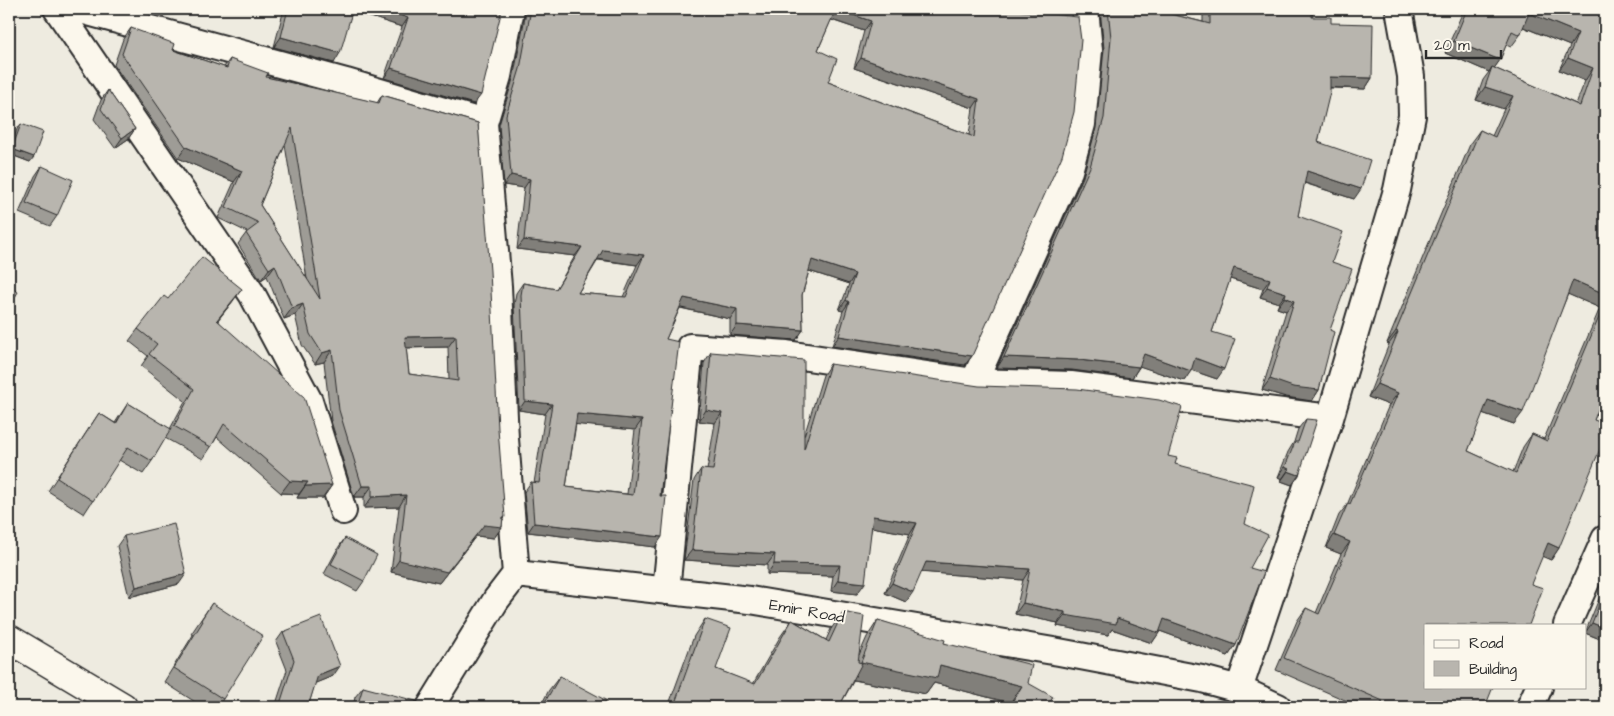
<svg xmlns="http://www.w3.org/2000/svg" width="1614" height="716" font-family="'Architects Daughter',sans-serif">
<rect width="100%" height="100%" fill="#eeebe0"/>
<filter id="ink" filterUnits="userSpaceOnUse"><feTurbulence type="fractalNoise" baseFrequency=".02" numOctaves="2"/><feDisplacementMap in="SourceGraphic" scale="10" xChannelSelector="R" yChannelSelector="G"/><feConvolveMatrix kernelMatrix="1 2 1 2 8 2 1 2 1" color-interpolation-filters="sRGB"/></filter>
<g filter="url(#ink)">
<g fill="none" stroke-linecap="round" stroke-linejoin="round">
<defs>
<path id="street" d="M57,9l195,285 57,107 34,110
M77,9l269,73 138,41
M511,9l-13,67 -14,47 14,163 7,153 11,135
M974,382l95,-211 13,-47 7,-74 -4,-41
M666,591l24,-244 97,7 187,28 97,3 259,33
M1567,625l38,-86
M1239,689l91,-271 67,-228 15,-74 -1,-40 -12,-67
M430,707l66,-107 20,-26 234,26 309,52 143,27 37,10 39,18
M1530,707l9,-20"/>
<path id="secondary" d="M9,639l114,68"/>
</defs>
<use href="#street" stroke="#2b2b2b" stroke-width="30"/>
<use href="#secondary" stroke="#2b2b2b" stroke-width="31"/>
<use href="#street" stroke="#fbf7ec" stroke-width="26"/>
<use href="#secondary" stroke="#fbf7ec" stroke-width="28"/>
</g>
<path fill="#9e9c96" stroke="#2b2b2b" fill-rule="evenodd" d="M284,9h218l-28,95 -90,-26 18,-51 -28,-9 -22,-6 -18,51 -60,-16z
M525,9h481l-34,347 -7,9 -133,-19 11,-35 -4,-1 10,-26 -40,-13 -7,24 1,35 -7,10 -66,-5v-16l-50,-11 -14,31 -6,157 -5,51 -127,-15 -4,-40 7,-10 3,1 11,-69 -26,-4 -5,-105 2,-12 7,-10 33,6 19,-33 -58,-7 7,-61 -20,-3 -5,-60 14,-46 13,-67zM831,20l33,11 -10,37 119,40 -4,27 -141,-53 -10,-32zM598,260l39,5 -14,32 -45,-4zM576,424l59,6 -8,64 -61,-7z
M1100,9h71v5l32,8v-13h109v8l19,6 41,55 -7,11 -35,-1 -12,54 36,57 -50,-16 -6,33 34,46 -2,68 -11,60 -7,11 -26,-4 -24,-7 24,-79 -9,-3 2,-5 -19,-6 3,-8 -33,-10 -18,53 5,47 -26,-9 -7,11 -44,-15 -8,12 -60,-8 -75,-2 86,-191 13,-49 8,-79z
M1464,9h141v383l-11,28 -35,128 -8,12 -9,-4 -117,69 60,82h-124l-85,-37 21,-49 9,-13 10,5 25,-59 -15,-6 13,-33 8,-10 42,-100 -21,-8 21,-53 -2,-1 84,-201 9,-12 12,6 12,-27 -28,-9 7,-20 6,-8 -44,-19zM1523,27l47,19 -11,24 26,11 -9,23 -82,-36 6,-8 6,-15 5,2 9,-12zM1568,294l32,14 -56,131 -12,-5 -9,13 -10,25 -45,-21 14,-38 32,11z
M131,28l42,22 51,17 6,-8 36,18 111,26 5,-8 96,28 24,399v5l-8,11 -18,-2 -37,47 -48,-11 8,-65 -35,1v-11h-10l-23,-76 -7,-59 -9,2 -13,-19 -7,-30 -11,4 -17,-43 -6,4 -23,-36 9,-12 -29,-14 16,-36 -56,-24 -64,-93 9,-26zM285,145l22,134 -47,-74zM448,347l1,33 -40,-6 -3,-26z
M108,90l27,39 -7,10 -13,9 -21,-29 7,-19z
M21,124l9,38 -21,-8 8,-25z
M42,166l15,50 -7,10 -31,-13 16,-37z
M168,299l65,2 -15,19 114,165 -9,13h-26l2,-4 -18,-1 -64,-56 -6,10 -8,12 -38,-21 -13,23 -9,13 -24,-14 -35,54 -36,-23 51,-78 16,10 13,-20 42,26 15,-28 -44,-35 7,-10 -19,-15 9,-12z
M711,352l93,84 19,-61 7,-11 338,92 7,8 70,60 5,44 -14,77 -8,11 -68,-25 -8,12 -40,-14 -4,6 -51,-9 1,-3 -43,-9 8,-34 -102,-8 -15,30 -21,-9 25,-59 -38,-7 -15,67 -26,-3 2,-15 -66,-2v-9l-83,-5 10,-80 7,-11 6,1 8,-47 -16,-2 5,-58z
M1306,419l-7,56 -7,10 -11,-4 1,-2 -4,-2 10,-25 6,-10 4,-13z
M124,536l55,48 -50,13 -12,-51z
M345,538l19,43 -7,10 -33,-17 14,-26z
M1605,584v57l-20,-8z
M212,603l11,96 -5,8h-15l-39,-25 29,-47 -2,-1z
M843,612l16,43 8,-18 11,-17 66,23 84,40 19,24h-40l3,-4 -76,-20 -8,11 -72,-14 -15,27h-171l26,-71 11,-17 11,50 37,15 27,-47 12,-17 34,20 5,-11z
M283,632l50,44 -18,7 -7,24h-33l12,-37 -11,-28z
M560,676l43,31h-63l9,-17z
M363,687l50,20h-60l2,-10z
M1605,697l-3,10h-4z"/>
<path fill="#817f7a" stroke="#2b2b2b" d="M350,9h33l25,9 -6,9 -28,-9 -25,-7z
M836,9l35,12 -7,10 -35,-12z
M1529,13l49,20 -8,13 -49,-20z
M281,37l59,16 -6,10 -60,-16z
M1454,41l46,19 -9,13 1,-6 -3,5 -44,-19z
M861,58l118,41 -6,9 -119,-40z
M1568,58l25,10 -8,13 -26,-11z
M391,68l90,27 -7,9 -90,-26z
M1330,77l42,1 -7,11 -42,-2z
M1485,87l28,9 -9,13 -28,-9z
M135,129l-7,10 -13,9 7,-10z
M186,147l56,24 -8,11 -56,-24z
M12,149l22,8 -4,5 -21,-8z
M1307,171l54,18 -7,10 -55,-18z
M511,175l19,4 -6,9 -20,-3z
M524,240l58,7 -7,9 -58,-7z
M603,250l41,5 -7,10 -40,-6z
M812,260l43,14 -6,10 -43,-14z
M275,265l-8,11 -6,4 8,-11z
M1234,268l36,11 -7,10 -36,-11z
M1573,280l32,14v6l-5,8 -35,-15z
M1267,287l19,6 -7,10 -19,-6z
M242,289l-9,12 -25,31 9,-12z
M1285,297l9,4 -8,10 -9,-3z
M684,298l53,11 -7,10 -53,-12z
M846,300l3,2 -6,9 -4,-1z
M303,304l-8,11 -11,4 8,-11z
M737,325l66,5 -7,10 -66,-5z
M1396,331l2,1 -9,12 -2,-1z
M456,336l-8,11 -51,1 8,-11z
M839,336l133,20 -7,9 -133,-19z
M332,350l-8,12 -9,2 7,-11z
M1144,354l47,17 -7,10 -48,-16z
M1004,357l75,3 60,7 -7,11 -60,-8 -75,-2z
M1195,358l29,11 -7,10 -29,-10z
M1270,379l49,11 -7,11 -26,-4 -24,-7z
M1377,384l21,9 -9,12 -21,-8z
M1488,400l35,12 -9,12 -35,-12z
M525,401l27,3 -7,10 -26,-4z
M706,410l16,3 -7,10 -16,-2z
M577,414l65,6 -7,10 -64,-6z
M1285,467l4,2 -7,10 -4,-2z
M1288,471l11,4 -7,10 -11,-4z
M290,481l18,1 -9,12 -18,-1z
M332,485l-9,13h-26l8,-12z
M362,486h10l-8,11h-10z
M406,495l-7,12 -35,1 8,-11z
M873,516l44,7 -7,11 -44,-8z
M503,517h2l-6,9 3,1 -8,11 -18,-2 -37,47 -48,-11 8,-12z
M534,523l128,14 -7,10 -127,-15z
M1334,535l16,7 -9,12 -15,-6z
M1548,543l11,5 -8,12 -12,-5z
M692,550l83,4 -8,11 -83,-5z
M926,562l104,7 -7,11 -105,-8z
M774,564l66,1 -7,11 -66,-2z
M186,574l-7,10 -50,13 7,-10z
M838,580l27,3 -8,11 -26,-3z
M892,583l21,9 -7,10 -21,-9z
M1023,603l42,9 -7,11 -43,-9z
M1065,615l52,3 42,15 -7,10 -40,-14 -4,6 -51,-9z
M1164,619l72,26 -8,11 -71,-26z
M1592,623l13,5v13l-20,-8z
M861,662l79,3 82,21 -12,17 -76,-20 -8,11 -77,-15z
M340,666l-7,10 -22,9 7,-10z"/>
<path fill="#b8b5ae" stroke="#2b2b2b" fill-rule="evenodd" d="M288,9h65l-13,44 -59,-16z
M383,9h119l-21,86 -90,-27 17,-50z
M531,9h475l72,8 3,23 -7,72 -12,44 -90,200 -133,-20 10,-34 -3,-2 9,-26 -43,-14 -10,35 1,35 -66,-5v-16l-53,-11 -18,41 13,3 -19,154h6l-4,41 -128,-14 -3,-41 8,1 13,-79 -27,-3 -4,-106 2,-12 33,6 26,-42 -58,-7 6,-61 -19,-4 -5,-60 14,-46zM836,9l35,12 -10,37 118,41 -5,38 -146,-55 9,-23 -19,-9zM603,250l41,5 -18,42 -48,-4zM577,414l65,6 -9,75 -67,-8z
M1108,9h63v5l39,10v-15h102v8h19v6l42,1 -1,54 -42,-1v15l-12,50 52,18 -9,29 -54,-18 -9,45 45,16 -11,30 20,7 -22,61 4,2 -15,58 -26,-3 -23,-8 24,-78 -9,-4 1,-4 -19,-6 3,-8 -36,-11 -22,64 23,7 -11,30 -29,-11 -4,13 -47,-17 -5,13 -60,-7 -75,-3 86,-190 14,-49 7,-80z
M1467,9h138v285l-32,-14 -50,132 -35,-12 -20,51 48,22 16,-39 15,7 58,-138v89l-11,28 11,4v13l-46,111 -11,-5 -17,41 12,4 -14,37h-104v62h68l-8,20h-105l3,-6 -99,-43 22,-50 13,6 31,-72 -16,-7 14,-32 2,1 48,-111 -21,-9 21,-52 -2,-1 84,-201 15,7 18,-41 -28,-9 7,-20 88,39 13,-38 -25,-10 10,-25 -49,-20 -9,22 -8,-4 -12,29 -46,-19z
M131,28l44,16 -2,6 54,18 3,-9 38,14 -2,4 113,26 3,-8 96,28 12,148 8,158 7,88h-2l-1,10 -18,-2 -37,47 -48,-12 7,-65 -34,2v-11h-10l-23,-76 -7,-60 -10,3 -12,-19 -7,-30 -11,4 -17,-43 -6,4 -23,-36 12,-9 -1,-2 -31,-15 16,-36 -56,-24 -64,-93zM292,128l28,171 -60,-94zM456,336l2,45 -49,-7 -4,-37z
M108,90l27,39 -13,9 -21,-29z
M21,124l22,8 -9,25 -22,-8z
M42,166l31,14 -16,36 -31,-13z
M202,257l40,32 -25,31 87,77 28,88 -27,1 3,-4 -18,-1 -66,-57 -13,23 -37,-21 20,-37 -45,-35 8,-10 -19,-15 26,-33 4,3z
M9,287l9,5 -9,15z
M711,352l93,8v89l26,-85 149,22 98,3 82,11 23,7 -14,49 9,2 -2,6 79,21 -9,39 23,11 -18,33 14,4 -28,73 -72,-26 -5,14 -42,-15 -1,6 -51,-9v-3l-42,-9 7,-34 -104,-7 -13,30 -21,-9 25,-60 -44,-7 -8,67 -27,-3 2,-15 -66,-1 1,-10 -83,-4 9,-81 12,1 9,-57 -16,-3z
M128,403l43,26 -19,32 -24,-14 -35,54 -36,-23 42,-65 17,11z
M1306,419l11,1 -18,55 -11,-4 1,-2 -4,-2 10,-25h3z
M174,524l12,50 -50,13 -12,-51z
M345,538l32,17 -13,26 -33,-17z
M1605,590v38l-13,-5z
M212,603l51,33 -40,63 -49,-31 29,-47 -2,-1z
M843,612l21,4 -6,46 4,1 -23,44h-161l-4,-1 31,-87 26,9 -15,41 39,15 37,-64 37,22z
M321,617l19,49 -22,9 -10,32h-29l15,-47 -11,-28z
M878,620l67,20 -1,3 88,22 -4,18 25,14 -6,10h-38l13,-21 -82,-21 -3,13 -76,-16z
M560,676l47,25 -4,6h-61z
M363,687l53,14 -3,6h-56z
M1605,698v9h-3z"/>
</g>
<g text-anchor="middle" stroke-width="4" stroke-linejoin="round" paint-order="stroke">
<g font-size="16" fill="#2b2b2b" stroke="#fbf7ec">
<text transform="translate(807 610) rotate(10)" y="6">Emir Road</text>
</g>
</g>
<rect width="1614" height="716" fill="none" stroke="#fbf7ec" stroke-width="30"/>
<rect x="15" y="15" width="1584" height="686" fill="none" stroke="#2b2b2b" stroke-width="2" filter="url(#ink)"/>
<rect x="1424" y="624" width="162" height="65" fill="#fbf7ec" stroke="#a8a59f"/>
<rect x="1434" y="640" width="25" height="8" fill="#fbf7ec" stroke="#a8a59f"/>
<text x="1469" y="648" font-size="15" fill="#2b2b2b">Road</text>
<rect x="1434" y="661" width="25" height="15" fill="#b8b5ae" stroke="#a8a59f"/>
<text x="1469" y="674" font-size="15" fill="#2b2b2b">Building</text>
<path d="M1426 50v8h75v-8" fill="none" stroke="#2b2b2b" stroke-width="2.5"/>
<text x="1434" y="50" font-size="15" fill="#2b2b2b" stroke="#fbf7ec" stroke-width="4" paint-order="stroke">20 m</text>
</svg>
